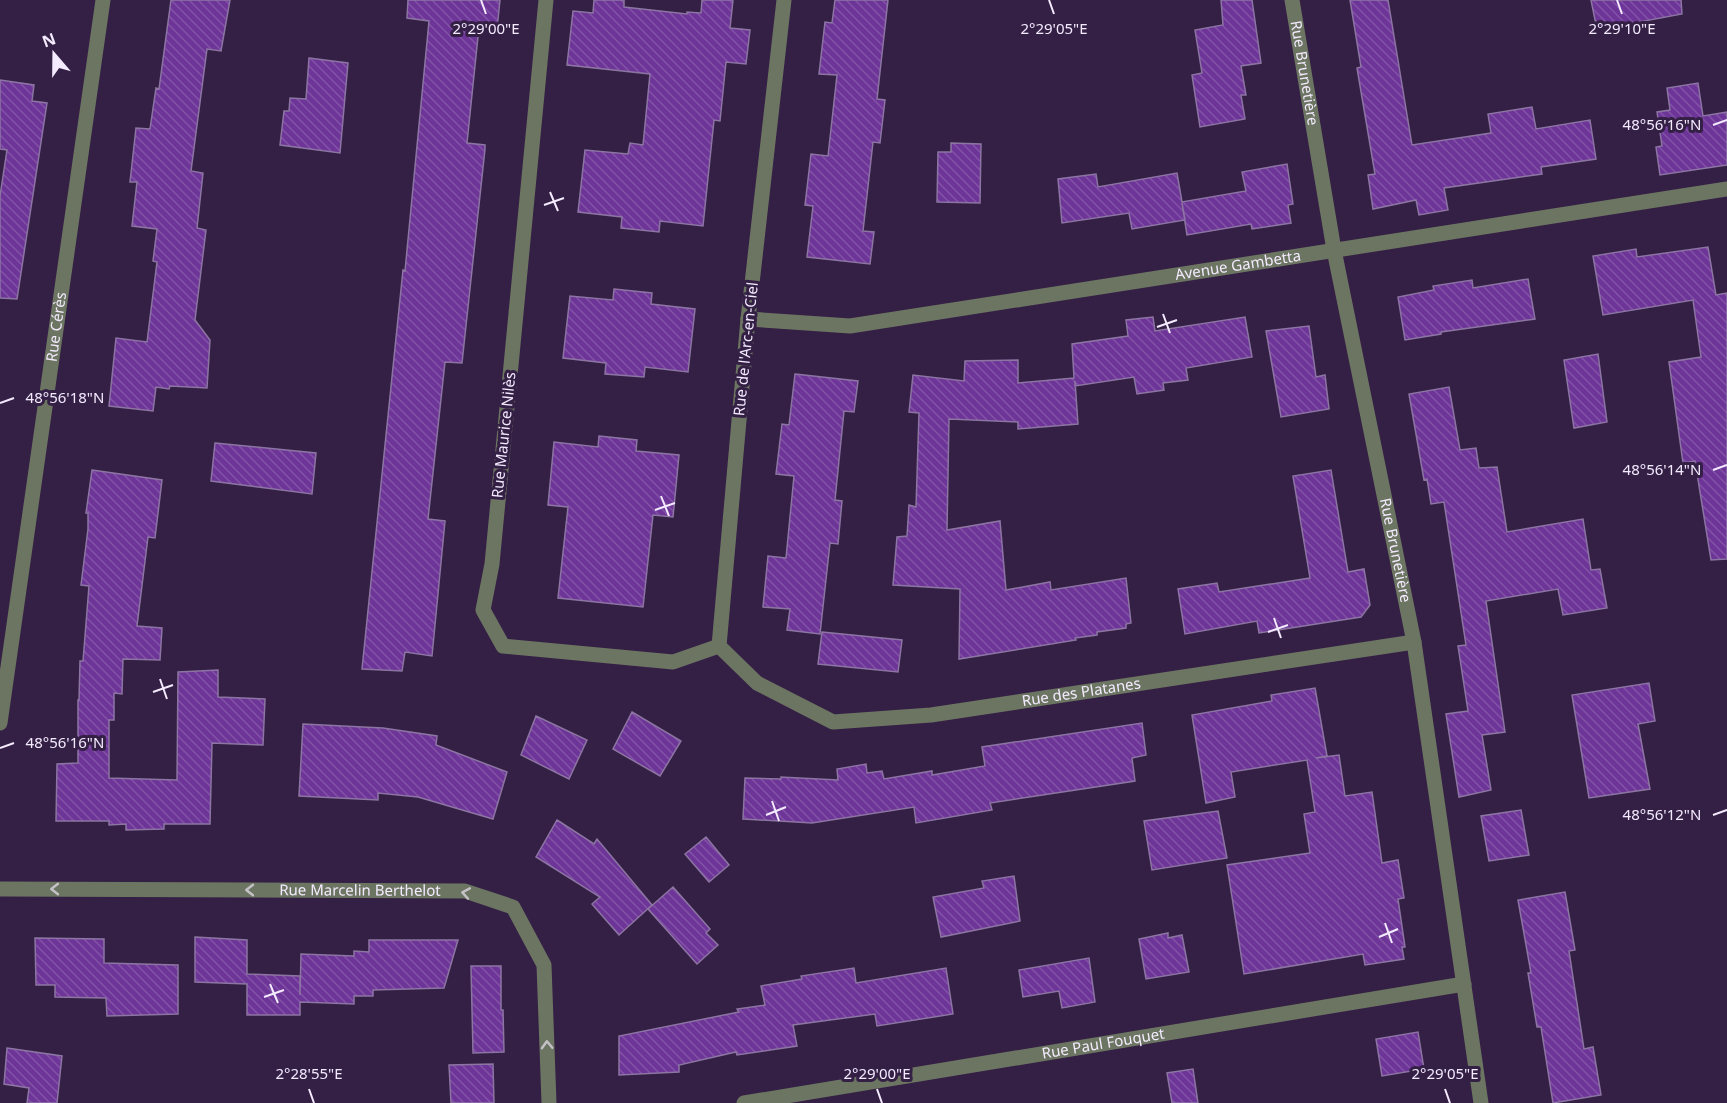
<svg xmlns="http://www.w3.org/2000/svg" width="1727" height="1103" font-family="'Noto Sans',sans-serif">
<defs>
<pattern id="building-back-hatch" width="6" height="6" patternUnits="userSpaceOnUse" patternTransform="scale(1.5)"><rect width="6" height="6" fill="#6d3597"/><path d="M-1 5l2 2M0 0l6 6M5-1l2 2" fill="none" stroke="#8252a7"/></pattern>
</defs>
<rect width="100%" height="100%" fill="#341f45"/>
<path fill="url(#building-back-hatch)" stroke="#8c75a2" stroke-width="1.5" d="M171,0h59l-9,51 -14,-2 -16,122 12,2 -6,55 9,2 -11,90 15,20 -3,48 -37,-2 -1,3 -13,-2 -3,24 -44,-5 7,-68 31,4 10,-80 -4,-1 4,-32 -25,-3 5,-44h-7l6,-54 14,1 6,-41 3,1z
M408,0h92l-3,29 -18,-2 -12,116 18,2v4l-23,214 -17,-1 -17,157 17,2 -13,135 -27,-4 -3,19 -40,-2 41,-399 2,1 24,-250 -22,-3z
M594,0h30v7l63,7v-2l14,1 1,-13h31l-3,28 20,2 -4,34 -20,-2 -6,59 -6,-1 -11,106 -43,-5 -1,11 -38,-4 1,-11 -44,-5 7,-62 43,4 2,-11 13,2 7,-71 -83,-9 6,-54 20,2z
M835,0h53l-11,99 8,1 -5,43 -7,-1 -10,89 11,1 -4,32 -63,-7 6,-51 -8,-1 6,-51 17,2 9,-81 -18,-1 6,-52 7,1z
M1221,0h31l9,63 -20,3 5,29h-5l4,24 -45,8 -8,-52 10,-2 -7,-43 28,-5z
M1350,0h38l24,145 79,-12 -3,-19 44,-7 4,22 54,-9 6,39 -55,8 1,7 -98,14 4,22 -29,5 -3,-15 -43,9 -5,-34 7,-1 -18,-106 4,-1z
M1591,0h90l1,14 -85,16z
M309,58l39,5 -8,90 -60,-8 4,-34h5l1,-13 16,1z
M0,80l34,5 -2,16 15,2 -30,196 -17,-1v-102l7,-46 -7,-1z
M1698,83l5,33 24,-4v53l-67,10 -4,-28 6,-1 -5,-34 13,-2 -3,-22z
M951,143l30,1 -1,59 -43,-1 1,-50h13z
M1287,164l6,40 -5,1 3,18 -39,6 -1,-5 -64,11 -5,-32 3,17 -53,9 -3,-16 -67,10 -4,-44 38,-5 2,13 79,-14 5,29 64,-11 -4,-19z
M1708,247l8,48 11,-2v266l-16,1 -16,-99 -12,2 -14,-101 32,-5 -8,-57 -90,15 -10,-59 43,-7 1,8z
M1528,279l7,40 -94,13v2l-36,6 -7,-43 36,-7 -1,-4 39,-6 1,8z
M614,289l38,4 -1,11 44,5 -7,63 -43,-5 -1,10 -39,-3 1,-11 -43,-5 7,-62 43,4z
M1153,317l2,14 90,-14 7,40 -66,11 2,12 -25,3 1,7 -27,4 -3,-17 -59,9v-5l3,43 -60,5v-7l-69,-3 -2,111 53,-9 6,69 44,-8 1,8 75,-12 5,45 -5,1v4l-29,4v3l-22,3 1,2 -117,19 1,-70 -67,-4 4,-48 10,-1 2,-31 7,2 3,-94 -10,-1 4,-37 51,6 1,-20 53,-1v23l56,-5 -2,-34 56,-8 -2,-16z
M1309,326l7,51 9,-2 4,34 -48,8 -15,-86z
M1598,354l9,68 -33,6 -10,-68z
M795,374l63,7 -4,31 -10,-1 -9,89 7,1 -4,43 -8,-1 -10,91 -33,-4 3,-21 -27,-2 5,-51 18,2 8,-82 -18,-2 6,-50 7,1z
M1449,387l11,63 16,-2 3,20 18,-1 10,65 76,-13 8,51 9,-1 7,39 -44,7 -5,-26 -72,12 19,131 -23,3 9,55 -32,7 -13,-83 22,-3 -10,-65 8,-1 -22,-143 -13,2 -4,-25 -3,1 -15,-86z
M599,436l38,4 -1,11 43,4 -6,62 -20,-2 -10,92 -85,-9 10,-91 -20,-2 6,-63 44,5z
M215,443l101,10 -4,41 -101,-13z
M92,470l70,10 -7,58 -7,-1 -11,89 25,2 -2,32 -37,-1 -1,35 -8,-1v27h-5v58l68,2 1,-108 40,-2v27l47,2 -2,46 -51,-2 -2,81h-46v5l-38,1v-6l-17,1v-4h-53l1,-57 21,-1v-63h1l1,-39h3l6,-75 -8,-1 7,-56v-16h-2z
M1331,470l17,102 16,-3 6,36 -9,12 -102,16 -2,-12 -72,13 -7,-45 39,-6 2,9 91,-14 -17,-102z
M822,632l80,8 -4,32 -80,-8z
M1649,683l6,38 -17,3 12,65 -61,9 -17,-103z
M1315,688l12,68 -11,2 23,-3 6,41 27,-4 10,71 16,-3 6,38 -6,1 7,48h-3l2,12 -39,6 -2,-11 -119,20 -17,-109 83,-12 -6,-39 11,-2 -8,-52 -76,12 4,25 -29,6 -14,-88 80,-14 -1,-6z
M632,712l49,29 -21,35 -47,-27z
M536,716l51,24 -18,39 -48,-24z
M1142,723l4,32 -14,3 3,23 -145,22 2,7 -76,13 -2,-16 -102,16 -69,-4 2,-41 36,1v-2l57,3 -1,-11 29,-5 1,9 15,-2 2,8 48,-8v4l53,-9 -3,-19z
M303,724l80,4 54,8 -1,9 71,27 -14,47 -75,-22 -40,-4v7l-79,-4z
M1521,810l8,45 -40,6 -8,-45z
M1218,811l9,47 -75,12 -8,-49z
M557,820l37,24 3,-5 55,66 -33,30 -27,-31 8,-7 -64,-40z
M706,837l23,28 -20,17 -24,-28z
M1014,876l6,45 -79,16 -8,-40 51,-9 -2,-7z
M673,887l37,42 -4,4 12,12 -21,19 -49,-55z
M1565,892l10,58 -6,1 15,98 9,-2 8,48 -48,8 -12,-76h-4l-9,-54h3l-13,-73z
M1168,933v5l14,-3 7,37 -43,7 -7,-40z
M195,937l52,3v34l53,2v19l1,-41 53,2v-5l15,1v-12h89l-14,48 -71,2v6h-19v8l-54,-2v13h-53v-31l-52,-2z
M35,938l69,1v24l74,2v49l-71,2 -1,-18 -51,-1v-12h-19z
M1089,958l6,44 -33,6 -3,-17 -36,6 -4,-27z
M471,966h30v44h2l1,42 -31,1z
M854,968l2,15 90,-15 7,46 -76,12 -2,-12 -82,11 4,21 -60,9 -1,-3 -57,13v7l-60,3v-39l120,-24 -2,-3 28,-4 -4,-19 41,-7 -1,-3z
M1418,1032l6,37 -42,7 -6,-37z
M7,1048l55,8 -5,47h-30l2,-15 -25,-4z
M493,1064l1,39h-43l-2,-38z
M1193,1069l5,34h-26l-5,-30z"/>
<g fill="none" stroke-linecap="round" stroke-linejoin="round">
<g stroke="#6c7561" stroke-width="15">
<path d="M546,0l-54,564 -9,46 20,36 170,16 46,-16"/>
<path id="s1" d="M784,0l-36,319 -29,327 38,37 76,39 98,-7 483,-73"/>
<path id="s2" d="M1292,0l42,250 80,392 67,461"/>
<path id="s3" d="M748,319l102,7 877,-137"/>
<path id="s4" d="M0,723l103,-723"/>
<path id="s5" d="M0,889l465,2 48,16 31,58 5,138"/>
<path id="s6" d="M744,1103l720,-119"/>
</g>
</g>
<defs><path id="oneway-chevron" d="M-2-3.5L2.5 0L-2 3.5" fill="none" stroke-width="1.6" stroke-linecap="round" stroke-linejoin="round" transform="scale(1.5)"/></defs>
<g stroke="#c4c1c7">
<use href="#oneway-chevron" transform="translate(55 889) rotate(-180)"/>
<use href="#oneway-chevron" transform="translate(250 890) rotate(-180)"/>
<use href="#oneway-chevron" transform="translate(466 893) rotate(-170)"/>
<use href="#oneway-chevron" transform="translate(547 1045) rotate(-92)"/>
</g>
<path fill="none" stroke="#f3eafe" stroke-width="2" d="M481,0l5,14M1049,0l5,14M1617,0l5,14M1713,125l14,-5M550,192l8,19M544,205l20,-7M1163,314l7,19M1157,327l20,-7M0,403l14,-5M1713,470l14,-5M661,496l8,20M655,510l20,-7M1274,618l7,20M1268,632l20,-7M160,679l7,20M153,692l20,-7M0,748l14,-5M772,801l7,20M766,815l20,-8M1713,815l14,-5M1385,923l7,20M1379,937l19,-8M270,984l8,19M264,997l20,-7M309,1089l5,14M877,1089l5,14M1445,1089l5,14"/>
<g text-anchor="middle" stroke-width="6" stroke-linejoin="round" paint-order="stroke">
<g font-size="15" fill="#f3eafe" stroke="#341f45">
<text dy="5" stroke="none"><textPath href="#s2" startOffset="74">Rue Brunetière</textPath></text>
<text dy="5" stroke="none"><textPath href="#s3" startOffset="495">Avenue Gambetta</textPath></text>
<text dy="5" stroke="none"><textPath href="#s4" startOffset="400">Rue Cérès</textPath></text>
<text transform="translate(746 349) rotate(-84)" y="5">Rue de l'Arc-en-Ciel</text>
<text transform="translate(504 435) rotate(-84)" y="5">Rue Maurice Nilès</text>
<text dy="5" stroke="none"><textPath href="#s2" startOffset="560">Rue Brunetière</textPath></text>
<text dy="5" stroke="none"><textPath href="#s1" startOffset="1038">Rue des Platanes</textPath></text>
<text dy="5" stroke="none"><textPath href="#s5" startOffset="360">Rue Marcelin Berthelot</textPath></text>
<text dy="5" stroke="none"><textPath href="#s6" startOffset="364">Rue Paul Fouquet</textPath></text>
</g>
</g>
<g font-size="15" text-anchor="middle" fill="#f3eafe" stroke="#341f45" stroke-width="6" stroke-linejoin="round" paint-order="stroke">
<text x="486" y="34">2°29'00"E</text>
<text x="1054" y="34">2°29'05"E</text>
<text x="1622" y="34">2°29'10"E</text>
<text x="1662" y="130">48°56'16"N</text>
<text x="65" y="403">48°56'18"N</text>
<text x="1662" y="475">48°56'14"N</text>
<text x="65" y="748">48°56'16"N</text>
<text x="1662" y="820">48°56'12"N</text>
<text x="309" y="1079">2°28'55"E</text>
<text x="877" y="1079">2°29'00"E</text>
<text x="1445" y="1079">2°29'05"E</text>
</g>
<g transform="translate(54 54) rotate(340)" stroke="#341f45" stroke-width="4.5" paint-order="stroke">
<path d="M0-4.5L10 22L0 15L-10 22Z" fill="#f3eafe"/>
<text y="-9" font-size="16" font-weight="bold" text-anchor="middle" fill="#f3eafe">N</text>
</g>
</svg>
